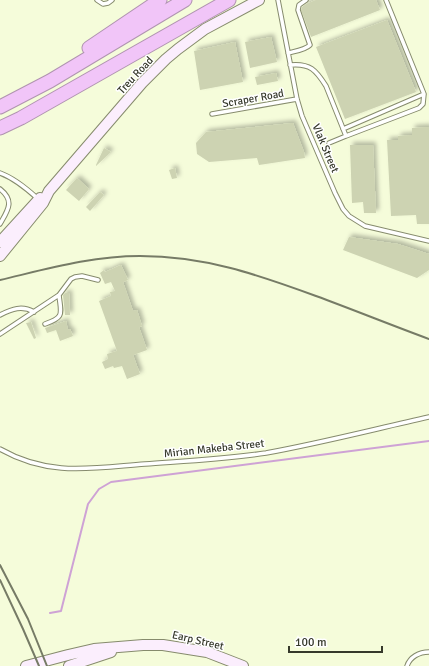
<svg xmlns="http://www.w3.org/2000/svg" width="429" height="666" font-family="Signika,sans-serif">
<defs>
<filter id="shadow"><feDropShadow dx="3" dy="-3" stdDeviation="2" flood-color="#0004"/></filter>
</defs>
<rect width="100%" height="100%" fill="#f5fcda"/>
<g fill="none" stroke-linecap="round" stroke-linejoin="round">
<path stroke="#cea2d5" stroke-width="2" d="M50,613l11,-2 27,-107 11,-15 12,-7 318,-41"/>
</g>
<path fill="#cdd3b2" filter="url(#shadow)" d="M316,0h60l4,10 -69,27 -10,-27 1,-3 4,-3z
M387,20l29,72 -71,27 -29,-72z
M271,37l6,25 -27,6 -5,-26z
M235,42l8,40 -43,8 -6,-39z
M276,73l2,8 -21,4 -2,-8z
M293,123l11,29 1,6 -46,7 -2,-7 -48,4 -12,-8 -1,-11 10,-11z
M429,127v97h-12l-1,-9 -25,1 -4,-76h11v-4l14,-1v-7z
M350,145h23l3,68h-12l-1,-11 -11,1z
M104,148l7,4 -15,14v-1z
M175,168l2,10 -5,1 -3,-9z
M77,178l12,11 -10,12 -13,-11z
M100,192l4,3 -14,16 -4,-4z
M349,237l49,7 31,10v16l-12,8 -74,-28z
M121,265l7,15 -5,2 10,29 4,-1 5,16 -3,1 8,23 -14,5 7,19 -13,5 -5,-13 -8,2 -1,-2 -8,3 -3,-7 6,-3 -1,-5 10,-3 -18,-50 12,-5 -1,-4 5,-1 -4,-9 -6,2 -5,-11 4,-3 1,2z
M65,293h4l1,22h-5l-2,-20z
M66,321l2,9 2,-1 3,7 -13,5 -4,-11 -9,3 -2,-5z
M31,322l5,16 -2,1 -8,-16z"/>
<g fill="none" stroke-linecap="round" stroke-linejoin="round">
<defs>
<path id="lane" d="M97,0l6,4 5,-1 4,-3
M278,0l19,99 5,17 33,77 8,16 6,7 16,10 64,15
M288,53c8,-2 17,-3 22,-8l-12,-35 1,-5 7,-5
M290,65c20,-2 26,5 36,21l20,50 73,-28 4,-4 1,-10 -38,-94
M212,114l85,-15
M343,129l81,-35
M329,143l17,-7
M0,173c14,5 26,15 37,25
M0,189c15,12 8,21 0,35
M0,315c12,-6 22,-10 34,-3
M45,324c20,-7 16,-10 14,-29
M0,334l59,-39 12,-16 4,-2 7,-1 16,4
M0,449c49,28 92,19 145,15 40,-3 81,-5 121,-11 55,-10 109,-24 163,-36
M407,666c3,-9 12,-14 22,-14"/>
<path id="secondary" d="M0,242l40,-44
M0,256l43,-53 6,-12 93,-108 24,-24 12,-10 27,-20 54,-29
M26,666l42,-11 26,-6 49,-4h20l44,7 36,14
M69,666l42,-14"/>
<path id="highway" d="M89,48l71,-48
M0,107l50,-26 135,-81
M0,128l21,-10 208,-118"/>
</defs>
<use href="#lane" stroke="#868b6d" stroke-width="5.5"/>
<use href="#secondary" stroke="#868b6d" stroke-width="12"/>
<use href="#highway" stroke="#b094b0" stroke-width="15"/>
<use href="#lane" stroke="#fff" stroke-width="3.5"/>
<use href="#secondary" stroke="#fbeefd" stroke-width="10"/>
<use href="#highway" stroke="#f1c5f8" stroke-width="13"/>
<path stroke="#767b66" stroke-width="2" d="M0,280c47,-11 92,-24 140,-24 64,0 116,18 176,40 38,14 75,29 113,43
M0,565l28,54 19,47
M0,580l23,49 16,37"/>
</g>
<g text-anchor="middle" stroke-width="3" stroke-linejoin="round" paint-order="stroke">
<g font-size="11" fill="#36392b" stroke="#fff">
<text transform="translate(135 75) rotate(-47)" y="4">Treu Road</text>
<text transform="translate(253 98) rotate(-10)" y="4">Scraper Road</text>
<text transform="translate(326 148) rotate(67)" y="4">Vlak Street</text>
<text transform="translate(214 448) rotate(-6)" y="4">Mirian Makeba Street</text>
<text transform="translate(198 640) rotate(13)" y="4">Earp Street</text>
</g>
</g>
<path d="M289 646v6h93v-6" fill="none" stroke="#36392b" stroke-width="2"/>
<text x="295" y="646" font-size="12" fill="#36392b" stroke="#ffffff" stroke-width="3" paint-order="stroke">100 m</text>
</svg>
